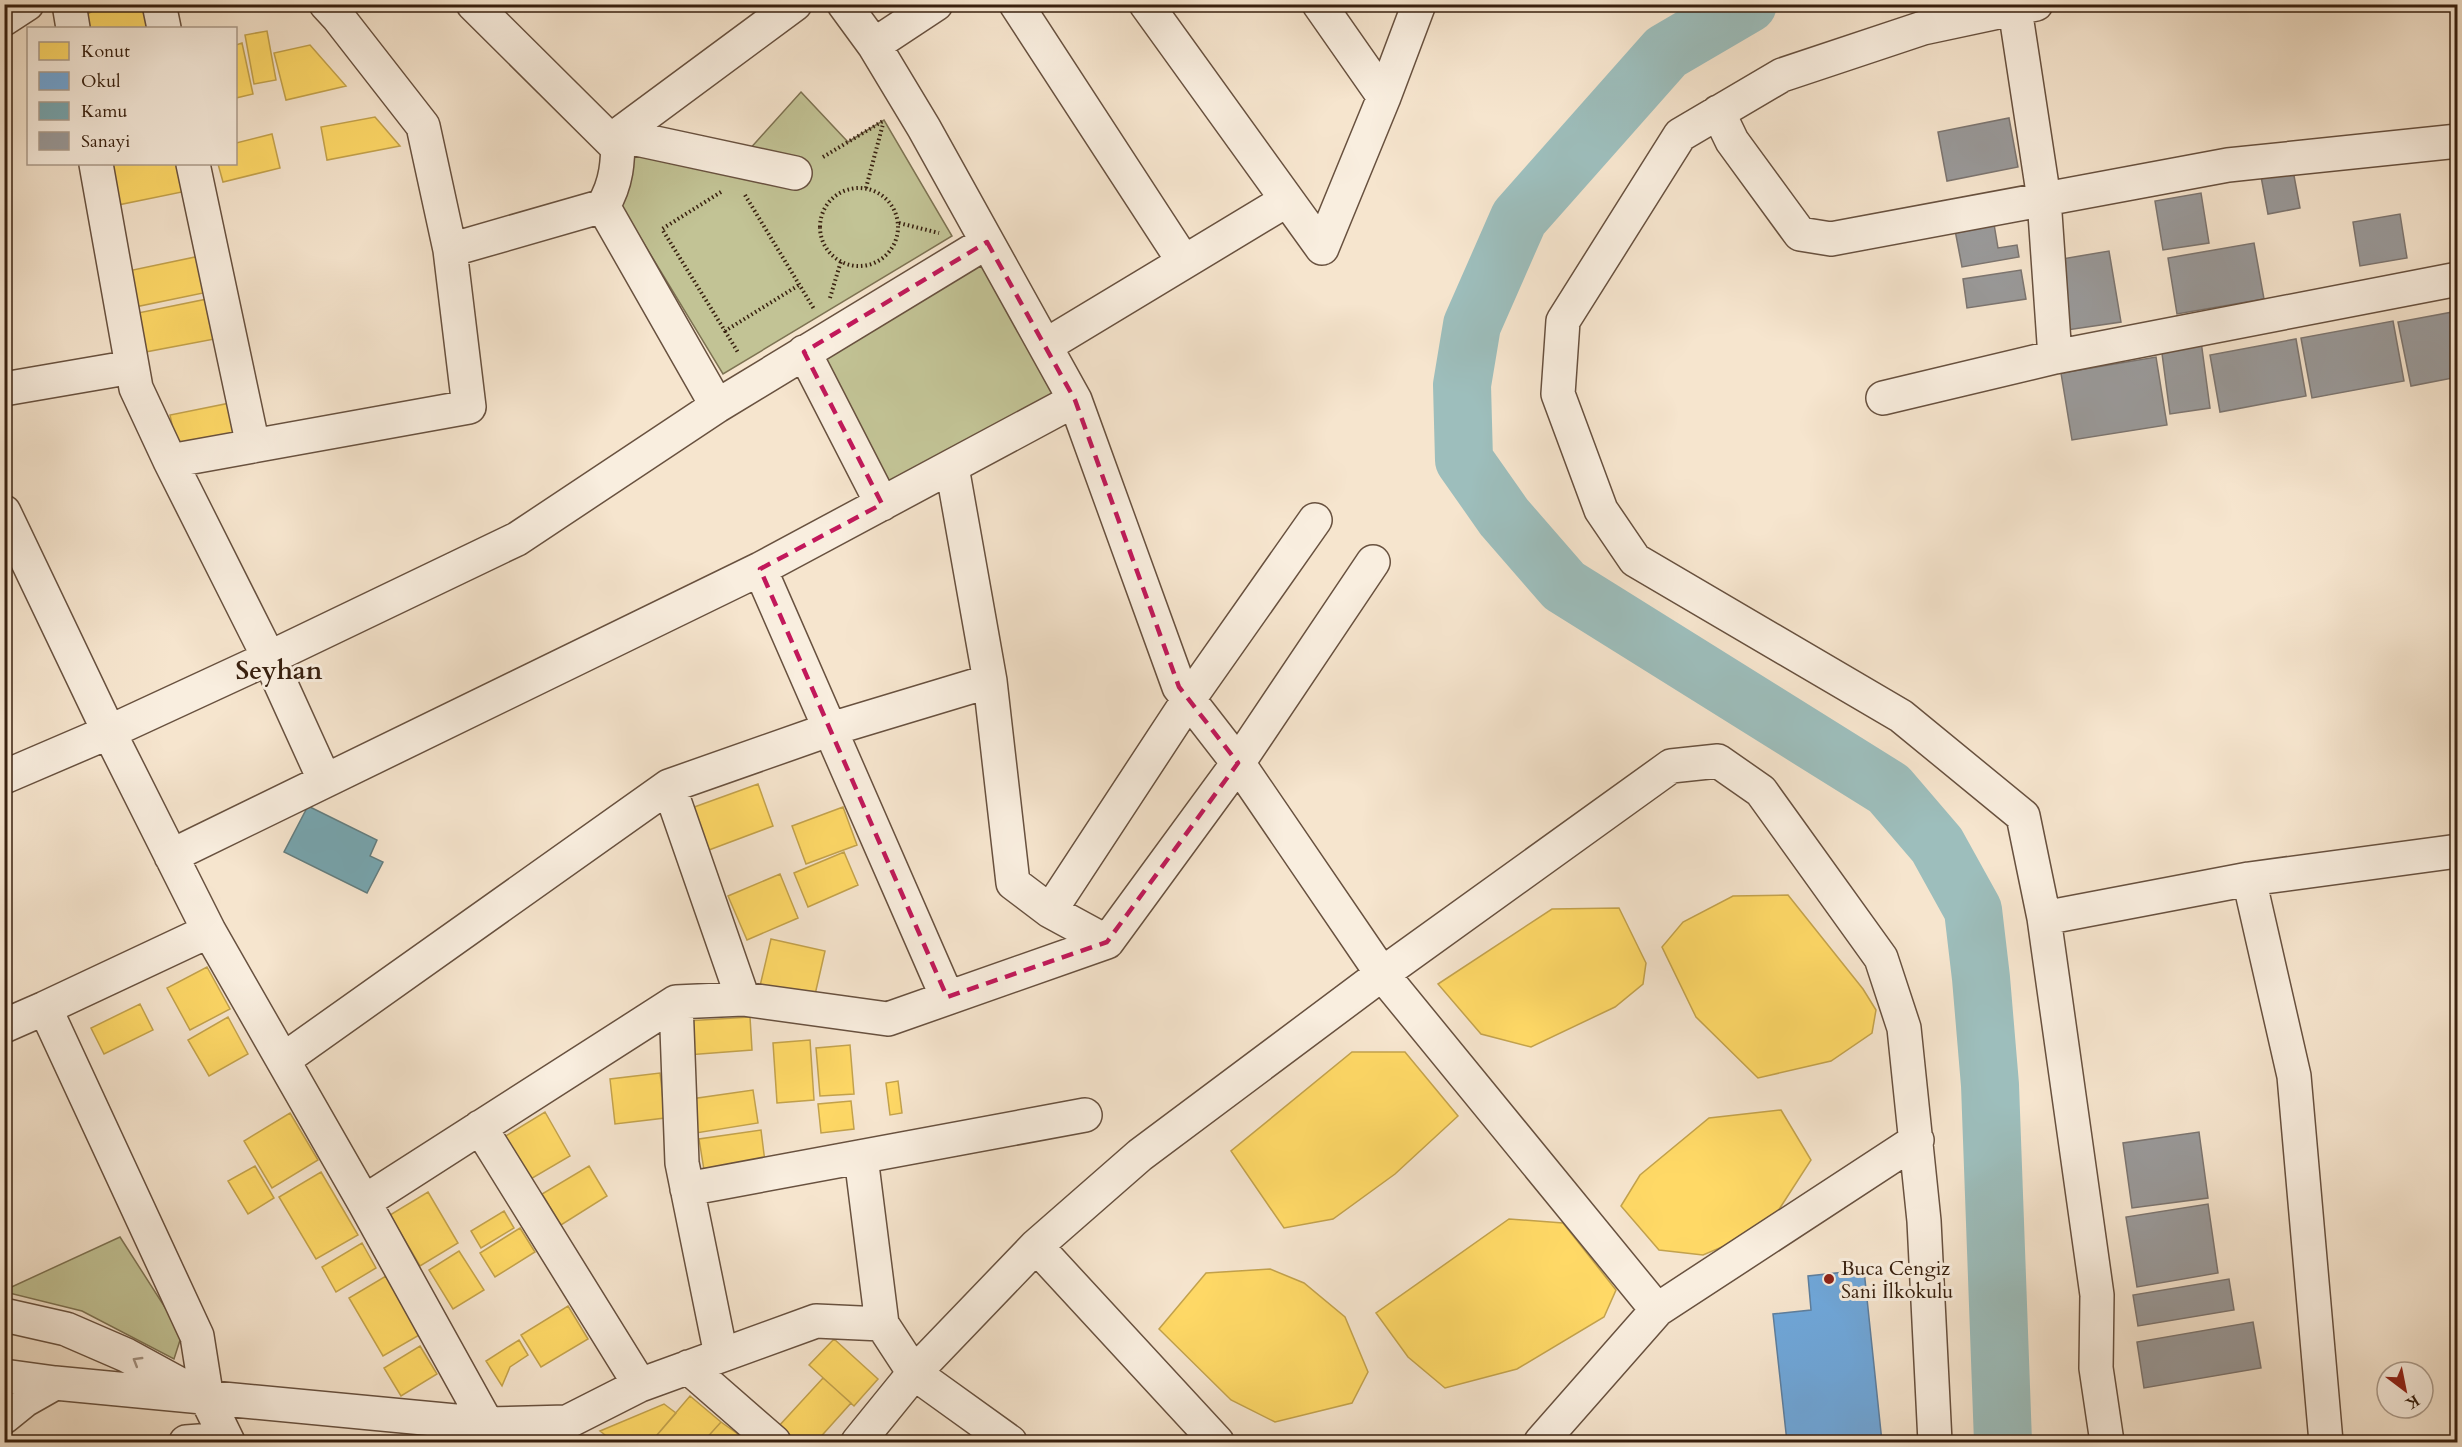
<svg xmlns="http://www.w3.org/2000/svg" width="2462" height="1447" font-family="Cardo,serif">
<rect width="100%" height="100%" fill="#f6e5ce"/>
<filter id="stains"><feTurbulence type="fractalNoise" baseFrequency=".00333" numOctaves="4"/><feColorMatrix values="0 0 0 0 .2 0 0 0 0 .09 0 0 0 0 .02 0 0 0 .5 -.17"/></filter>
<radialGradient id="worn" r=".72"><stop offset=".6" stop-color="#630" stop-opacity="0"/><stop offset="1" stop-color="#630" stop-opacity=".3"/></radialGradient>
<path fill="#c2c395" stroke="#7d7252" stroke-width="1.5" d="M801,92l47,50 36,-22 68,116 -229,138 -111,-183 6,-56 121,26z
M987,242l88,158 -193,104 -78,-152z
M120,1237l62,97 -8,25 -92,-48 -77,-19v-2z"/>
<path fill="#ffd966" stroke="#c3a24c" stroke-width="1.5" d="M104,4h41l3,24h-66l-1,-10z
M267,31l9,49 -22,4 -9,-49z
M242,43l11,51 -17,4v-53z
M310,45l36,41 -60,14 -12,-47z
M375,117l25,29 -73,14 -6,-33z
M272,134l8,34 -57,14 -5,-18h18v-21z
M105,164h72l5,28 -69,14z
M200,256l8,36 -73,15 -7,-36z
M212,298l8,40 -80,15 -7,-39z
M230,403l8,39 -60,11 -8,-38z
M758,784l15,42 -72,27 -15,-43z
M843,807l14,38 -51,19 -14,-38z
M844,852l14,33 -50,22 -14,-34z
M780,874l18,44 -51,22 -19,-44z
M1788,895l75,94 13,21 -4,23 -41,28 -73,17 -62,-61 -34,-70 21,-25 50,-26z
M1619,908l27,55 -3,21 -28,23 -84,40 -50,-13 -43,-50 114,-75z
M771,939l54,12 -11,48 -54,-13z
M207,967l23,42 -40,21 -23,-42z
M140,1004l13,26 -49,24 -13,-26z
M228,1017l20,37 -39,22 -21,-36z
M750,1017l2,33 -65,5 -1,-34z
M810,1040l4,60 -37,3 -4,-60z
M850,1045l4,49 -34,2 -4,-48z
M1352,1052h53l53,64 -63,58 -62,45 -49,9 -53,-77z
M660,1073l5,45 -50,6 -5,-45z
M898,1081l4,32 -12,2 -4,-32z
M753,1090l5,33 -62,10 -5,-34z
M851,1101l3,28 -33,4 -3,-29z
M1781,1110l30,50 -44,68 -64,27 -44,-5 -38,-44 19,-31 69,-57z
M545,1112l25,44 -41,24 -25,-43z
M290,1113l28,47 -46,28 -28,-47z
M761,1130l4,32 -61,8 -5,-31z
M255,1166l19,32 -26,16 -20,-33z
M589,1166l18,30 -46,29 -19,-31z
M321,1172l37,63 -42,24 -37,-62z
M428,1192l30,51 -38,23 -30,-51z
M504,1211l10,17 -33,20 -10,-17z
M1509,1219l54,4 53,67 -12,27 -87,52 -72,19 -37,-31 -32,-44z
M520,1228l15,24 -40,25 -15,-24z
M362,1243l14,25 -40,24 -14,-25z
M459,1251l25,39 -31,19 -24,-39z
M1270,1269l34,14 41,34 23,55 -16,31 -77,19 -44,-22 -72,-71 47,-56z
M386,1276l35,58 -38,22 -34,-58z
M568,1306l20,33 -47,28 -20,-32z
M834,1339l44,40 -24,27 -45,-41z
M519,1340l9,15 -18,12 -8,19 -16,-25z
M420,1346l17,28 -36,22 -17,-28z
M823,1378l28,25 -35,39h-20l-18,-15z
M690,1396l31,26 -18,20h-52z
M664,1404l12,9 -25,29h-37l-14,-11z
M721,1422l28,20h-46z
M420,1438l-1,4h-48v-3z
M420,1438l33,4h-34z"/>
<path fill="#6fa8dc" stroke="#5e7f9e" stroke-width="1.5" d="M1864,1270l18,172h-95l-14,-128 38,-4 -3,-34z"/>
<path fill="#76a5af" stroke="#637d7f" stroke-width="1.5" d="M308,806l69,34 -7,16 13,6 -16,31 -83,-41z"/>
<path fill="#999" stroke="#7c7570" stroke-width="1.5" d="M2009,118l9,49 -71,14 -9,-49z
M2292,165l8,43 -32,6 -8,-43z
M2201,193l8,50 -46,7 -8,-49z
M2400,214l7,44 -47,8 -7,-44z
M1994,224l4,24 19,-3 2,12 -57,10 -7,-37z
M2254,243l10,56 -87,15 -9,-56z
M2109,251l12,71 -54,8 -11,-70z
M2021,270l5,29 -59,9 -4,-29z
M2458,311v66l-47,9 -13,-64z
M2393,321l11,60 -92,17 -11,-60z
M2296,339l10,57 -86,16 -10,-57z
M2201,341l9,67 -40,6 -9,-68z
M2156,357l11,68 -95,15 -11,-67z
M2199,1132l9,66 -76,10 -9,-65z
M2208,1204l10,69 -81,14 -11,-70z
M2229,1279l5,31 -96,16 -5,-31z
M2253,1322l8,46 -117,20 -7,-46z"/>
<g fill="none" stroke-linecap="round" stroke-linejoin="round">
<path stroke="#9dbebc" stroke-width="58" d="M1748,4l-82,48 -147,166 -47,107 -10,60 2,75 40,57 60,69 325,203 48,56 36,65 8,68 9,107 13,357"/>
<defs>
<path id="minor" d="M69,4l4,24
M159,4l5,24
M473,4l145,144
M844,4l30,41 50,83 151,272 104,287 59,76 144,211 275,336
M1016,4l168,258
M1146,4l176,244
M1319,4l65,93
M2036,4l-113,24 -141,47 -102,60 -117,186 -5,73 43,116 34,50 266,156 122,100 21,102
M2015,9l29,190 11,158
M4,19l23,-15
M874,45l62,-41
M1718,112l14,29 68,93 31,5 397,-74 230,-24
M618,135l177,38
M96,164l40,224 34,73 99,197 55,121
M193,164l60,282
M603,206l114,200
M1322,248l62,-151 35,-93
M450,250l153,-44c14,-23 15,-45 15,-71l177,-131
M1045,346l242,-146
M804,352l78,152
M4,389l128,-22
M1883,398l172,-41 403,-78
M170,461l299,-54 -19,-157 -27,-124 -85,-109 -12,-13
M952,467l38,214 23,202 37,28 57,31
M4,512l105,220 100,199 155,271 312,-200 67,-3 145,20 219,-77 131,-179 135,-201
M760,569l187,428
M4,777l105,-45 160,-74 248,-119 200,-133 270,-164
M669,786l74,213
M171,856l589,-287 315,-169
M2249,879l45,197 32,366
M1050,911l139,-212 126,-179
M676,1002l6,161 39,192
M45,1008l164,-77
M4,1026l41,-18 152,328 10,63 21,43
M283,1060l386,-274 162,-57 159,-48
M480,1127l160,258
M861,1157l21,167
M687,1189l398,-74
M364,1202l123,222
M1036,1246l181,196
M4,1315l62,14 60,26 66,36
M688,1367l86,75
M4,1376l51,7
M4,1417l21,-17 30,-17 432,41 80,-2 73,-37 176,-64 66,3 32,49 96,69
M186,1442l40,-3
M858,1442l56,-69 122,-127 104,-91 242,-181 289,-208 47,-5 43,30 120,167 23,70 20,193 11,221
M1541,1442l116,-132 260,-170
M2107,1442l-11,-74 1,-73 -53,-377 205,-39 209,-28"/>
</defs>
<use href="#minor" stroke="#68513f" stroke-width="36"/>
<path stroke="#38200f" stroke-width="4" stroke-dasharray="1.5 3" stroke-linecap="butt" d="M823,157l60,-36
M820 227a39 39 0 1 1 78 0a39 39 0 1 1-78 0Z
M866,188l17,-64
M721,192l-59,37 63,102 74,-46
M745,195l69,114
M899,223l40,10
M830,298l11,-37
M725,331l14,23"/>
<use href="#minor" stroke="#f9eedf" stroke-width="33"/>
</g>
<defs><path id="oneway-chevron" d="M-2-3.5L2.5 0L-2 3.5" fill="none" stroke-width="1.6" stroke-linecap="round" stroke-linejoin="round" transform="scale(1.5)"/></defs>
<use stroke="#a29181" href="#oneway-chevron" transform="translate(137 1361) rotate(-149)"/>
<path fill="none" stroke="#c2185b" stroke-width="4.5" stroke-dasharray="12 8" stroke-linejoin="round" d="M987,242l88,158 104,287 59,76 -131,179 -160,55 -187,-428 122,-65 -78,-152z"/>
<circle fill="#8f2418" stroke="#f9eedf" stroke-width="2" cx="1829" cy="1279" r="6"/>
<g text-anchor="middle" stroke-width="6" stroke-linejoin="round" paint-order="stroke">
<g font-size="20" fill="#38200f" stroke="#f9eedf" text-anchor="start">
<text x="1841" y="1275">Buca Cengiz<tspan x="1841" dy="23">Sani İlkokulu</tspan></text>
</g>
<g font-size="26" font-weight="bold" fill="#38200f" stroke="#f9eedf">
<text x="279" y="679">Seyhan</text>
</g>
</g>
<rect width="2462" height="1447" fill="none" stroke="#f6e5ce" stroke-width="24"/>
<rect x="6" y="6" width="2450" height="1435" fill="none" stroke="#38200f" stroke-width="3"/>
<rect x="12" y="12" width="2438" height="1423" fill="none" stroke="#38200f" stroke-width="1.5"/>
<rect x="27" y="27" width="210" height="138" fill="#f9eedf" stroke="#ac9c8c" stroke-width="1.5"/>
<rect x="39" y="42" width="30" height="18" fill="#ffd966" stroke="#ac9c8c" stroke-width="1.5"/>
<text x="81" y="57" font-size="18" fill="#38200f">Konut</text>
<rect x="39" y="72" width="30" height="18" fill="#6fa8dc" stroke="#ac9c8c" stroke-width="1.5"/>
<text x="81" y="87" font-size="18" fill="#38200f">Okul</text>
<rect x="39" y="102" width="30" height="18" fill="#76a5af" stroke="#ac9c8c" stroke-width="1.5"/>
<text x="81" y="117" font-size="18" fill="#38200f">Kamu</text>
<rect x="39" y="132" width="30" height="18" fill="#999999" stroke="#ac9c8c" stroke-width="1.5"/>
<text x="81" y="147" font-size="18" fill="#38200f">Sanayi</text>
<g transform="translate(2405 1390) rotate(148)"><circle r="28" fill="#f9eedf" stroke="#ac9c8c" stroke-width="1.5"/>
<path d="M0-4.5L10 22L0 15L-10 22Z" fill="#8f2418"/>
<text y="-9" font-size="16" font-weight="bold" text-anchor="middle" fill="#38200f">K</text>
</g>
<rect width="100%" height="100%" filter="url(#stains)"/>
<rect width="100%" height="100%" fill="url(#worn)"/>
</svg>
